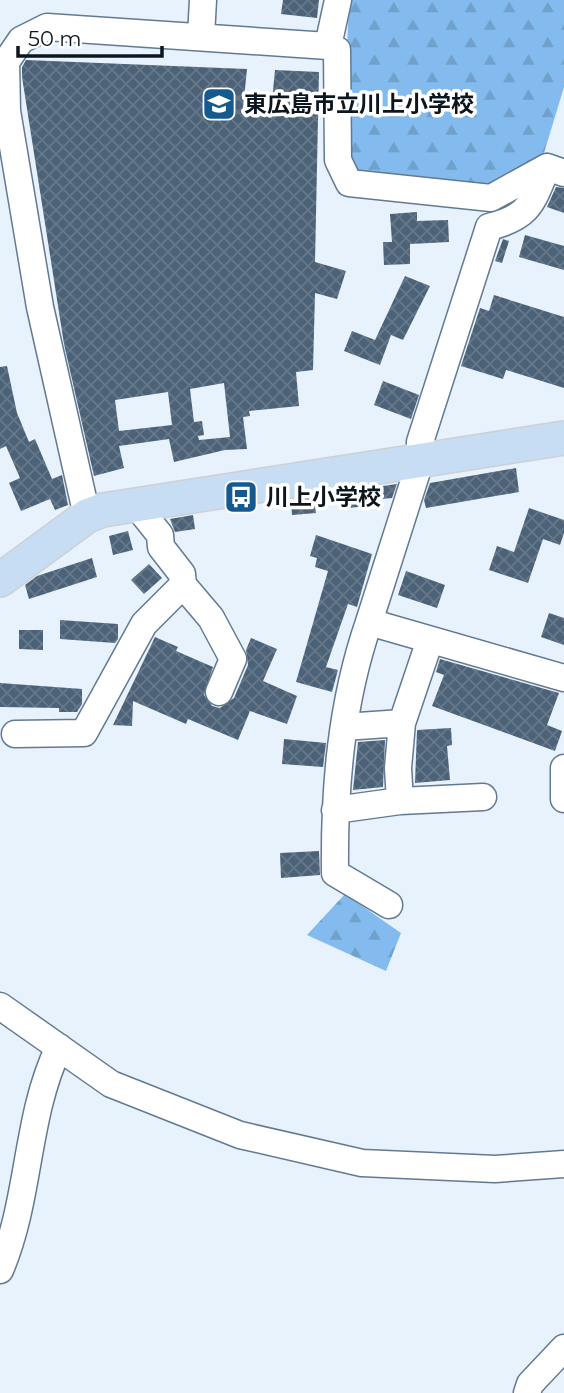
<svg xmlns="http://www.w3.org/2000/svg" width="564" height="1393" font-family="Montserrat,'Noto Sans JP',sans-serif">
<defs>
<pattern id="forest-firs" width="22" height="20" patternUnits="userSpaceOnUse" patternTransform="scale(1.75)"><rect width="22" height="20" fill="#83bbee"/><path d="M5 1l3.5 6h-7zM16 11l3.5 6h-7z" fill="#70a0cc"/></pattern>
<pattern id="building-cross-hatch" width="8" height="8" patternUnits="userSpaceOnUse" patternTransform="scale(1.75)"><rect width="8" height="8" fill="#4b6278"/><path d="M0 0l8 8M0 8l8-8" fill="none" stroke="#667889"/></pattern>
</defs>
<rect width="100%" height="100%" fill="#e7f2fc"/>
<path fill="url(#forest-firs)" d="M349,0h215v87l-20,66 -59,41 -63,-2 -80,-24z
M345,894l56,39 -15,38 -79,-36z"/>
<path fill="url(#building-cross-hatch)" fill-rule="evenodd" d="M283,0h36l-2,18 -36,-4z
M26,60l221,9 -4,39 28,3 4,-41 44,2 -4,190 31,9 -9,28 -22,-6 -2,77 -17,2 3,34 -50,5 1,5 -7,1 4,32 -22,1 -51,12 -5,-23 -50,7 5,22 -30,8 -30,-132 -42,-267v-10zM224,383l6,54 -31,3 -1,-4 6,-1 -2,-14 -8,1 -4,-33zM168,392l4,33 -53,6 -4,-31z
M556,187l8,1v25l-17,-6z
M417,212v9l31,-1 1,22 -39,2v20l-26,1 -1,-23h9l-2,-28z
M525,235l39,11v24l-45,-13z
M503,239l6,2 -7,22 -7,-2z
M405,276l25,10 -27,54 -12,-5 -11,30 -36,-14 8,-20 23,9z
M494,295l70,22v71l-58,-18 -3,9 -42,-13 19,-58 9,3z
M7,366l10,47 12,29 6,-3 17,40 10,-4 6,30 -13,5 -5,-11 -29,12 -12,-28 11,-5 -14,-32 -6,3v-82z
M383,381l36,14 -8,24 -37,-14z
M516,468l3,24 -93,16 -2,-8 6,-17z
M397,484l-5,14 -20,2 1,5 -24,3 -1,-17z
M314,497l2,16 -24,2 -1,-15z
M529,508l35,12v13l-4,12 -17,-6 -15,44 -39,-13 8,-24 17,6z
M193,515l2,14 -20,3 -5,-13z
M128,531l5,19 -20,5 -4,-19z
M316,535l56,19 -15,53 -9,-3 -22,63 12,3 -6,22 -36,-10 32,-111 -13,-4 2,-9 -7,-2z
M92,558l5,19 -68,22 -4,-14 12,-9z
M149,564l13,14 -18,16 -13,-14z
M406,571l39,14 -8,23 -39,-13z
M549,613l15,5v27l-23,-8z
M60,620l58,4v15l-3,4 -55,-4z
M19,630h24v20l-24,-1z
M155,637l23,10 -2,4 37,16 -9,28 8,11 8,2 14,-10 14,-33 -2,-15 5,-12 26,11 -14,32 34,15 -10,28 -37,-13 -12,29 -50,-21 -2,5 -53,-23 -1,25 -19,-1z
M440,659l119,34 -12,32 15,6 -7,20 -123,-45 12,-31 -8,-3z
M0,683l82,6v15l-5,8h-18v-4l-59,-1z
M451,728l1,17 -5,1 3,34 -35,3 2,-53z
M284,739l42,4 -3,24 -41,-3z
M385,740l-2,47 -30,3 5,-48z
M319,851l1,24 -39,3 -1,-25z"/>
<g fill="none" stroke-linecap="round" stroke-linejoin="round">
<defs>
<path id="minor" d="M201,36l2,-36
M328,46l10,-46
M547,167c-15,36 -17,50 -58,60l-69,215v20l-51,160 195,56
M87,516l-47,-209 -33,-196 -1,-49 15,-22 26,-13 281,19 9,4 1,110 11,23 142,15 56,-31 17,6
M183,585l28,33 22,41 -14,33
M369,622c-28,81 -35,166 -34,251l54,32
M344,727l58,-4
M15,734l69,-1 60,-109 39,-39 -1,-11 -21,-27 -1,-12 -24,-30
M564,768v31
M400,801l-2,-33 4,-45 28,-83
M335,810l65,-9 83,-4
M0,1006l111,78 129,51 122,28 133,6 69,-5
M0,1270c31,-73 25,-152 59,-223
M527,1393l3,-9 34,-36"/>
<path id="major" d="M0,580l87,-64 16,-6 461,-72"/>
</defs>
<use href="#minor" stroke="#627a91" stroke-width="29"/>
<use href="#major" stroke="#ced0d2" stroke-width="36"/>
<use href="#minor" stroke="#fff" stroke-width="26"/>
<use href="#major" stroke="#c6ddf4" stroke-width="33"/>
</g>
<defs>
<symbol id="school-square" viewBox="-11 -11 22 22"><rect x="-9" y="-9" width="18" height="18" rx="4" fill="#155a8f" stroke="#fff"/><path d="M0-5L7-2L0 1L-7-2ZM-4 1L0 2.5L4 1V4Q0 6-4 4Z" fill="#fff"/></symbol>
<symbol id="bus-square" viewBox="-11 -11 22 22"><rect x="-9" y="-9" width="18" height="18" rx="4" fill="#155a8f" stroke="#fff"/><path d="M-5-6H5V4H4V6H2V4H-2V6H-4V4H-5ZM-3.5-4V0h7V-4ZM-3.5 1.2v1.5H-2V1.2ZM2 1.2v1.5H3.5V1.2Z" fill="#fff"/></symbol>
</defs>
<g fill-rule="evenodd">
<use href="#school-square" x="200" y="85" width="38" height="38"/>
<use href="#bus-square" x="222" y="478" width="38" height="38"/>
</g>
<g text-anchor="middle" stroke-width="7" stroke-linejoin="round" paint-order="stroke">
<g font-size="23" font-weight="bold" fill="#0c161e" stroke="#fff" text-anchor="start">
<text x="244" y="112">東広島市立川上小学校</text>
<text x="266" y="505">川上小学校</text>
</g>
</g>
<path d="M18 46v10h144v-10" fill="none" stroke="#0c161e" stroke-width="3.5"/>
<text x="28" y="46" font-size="21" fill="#0c161e" stroke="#ffffff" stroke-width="5" paint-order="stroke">50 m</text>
</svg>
